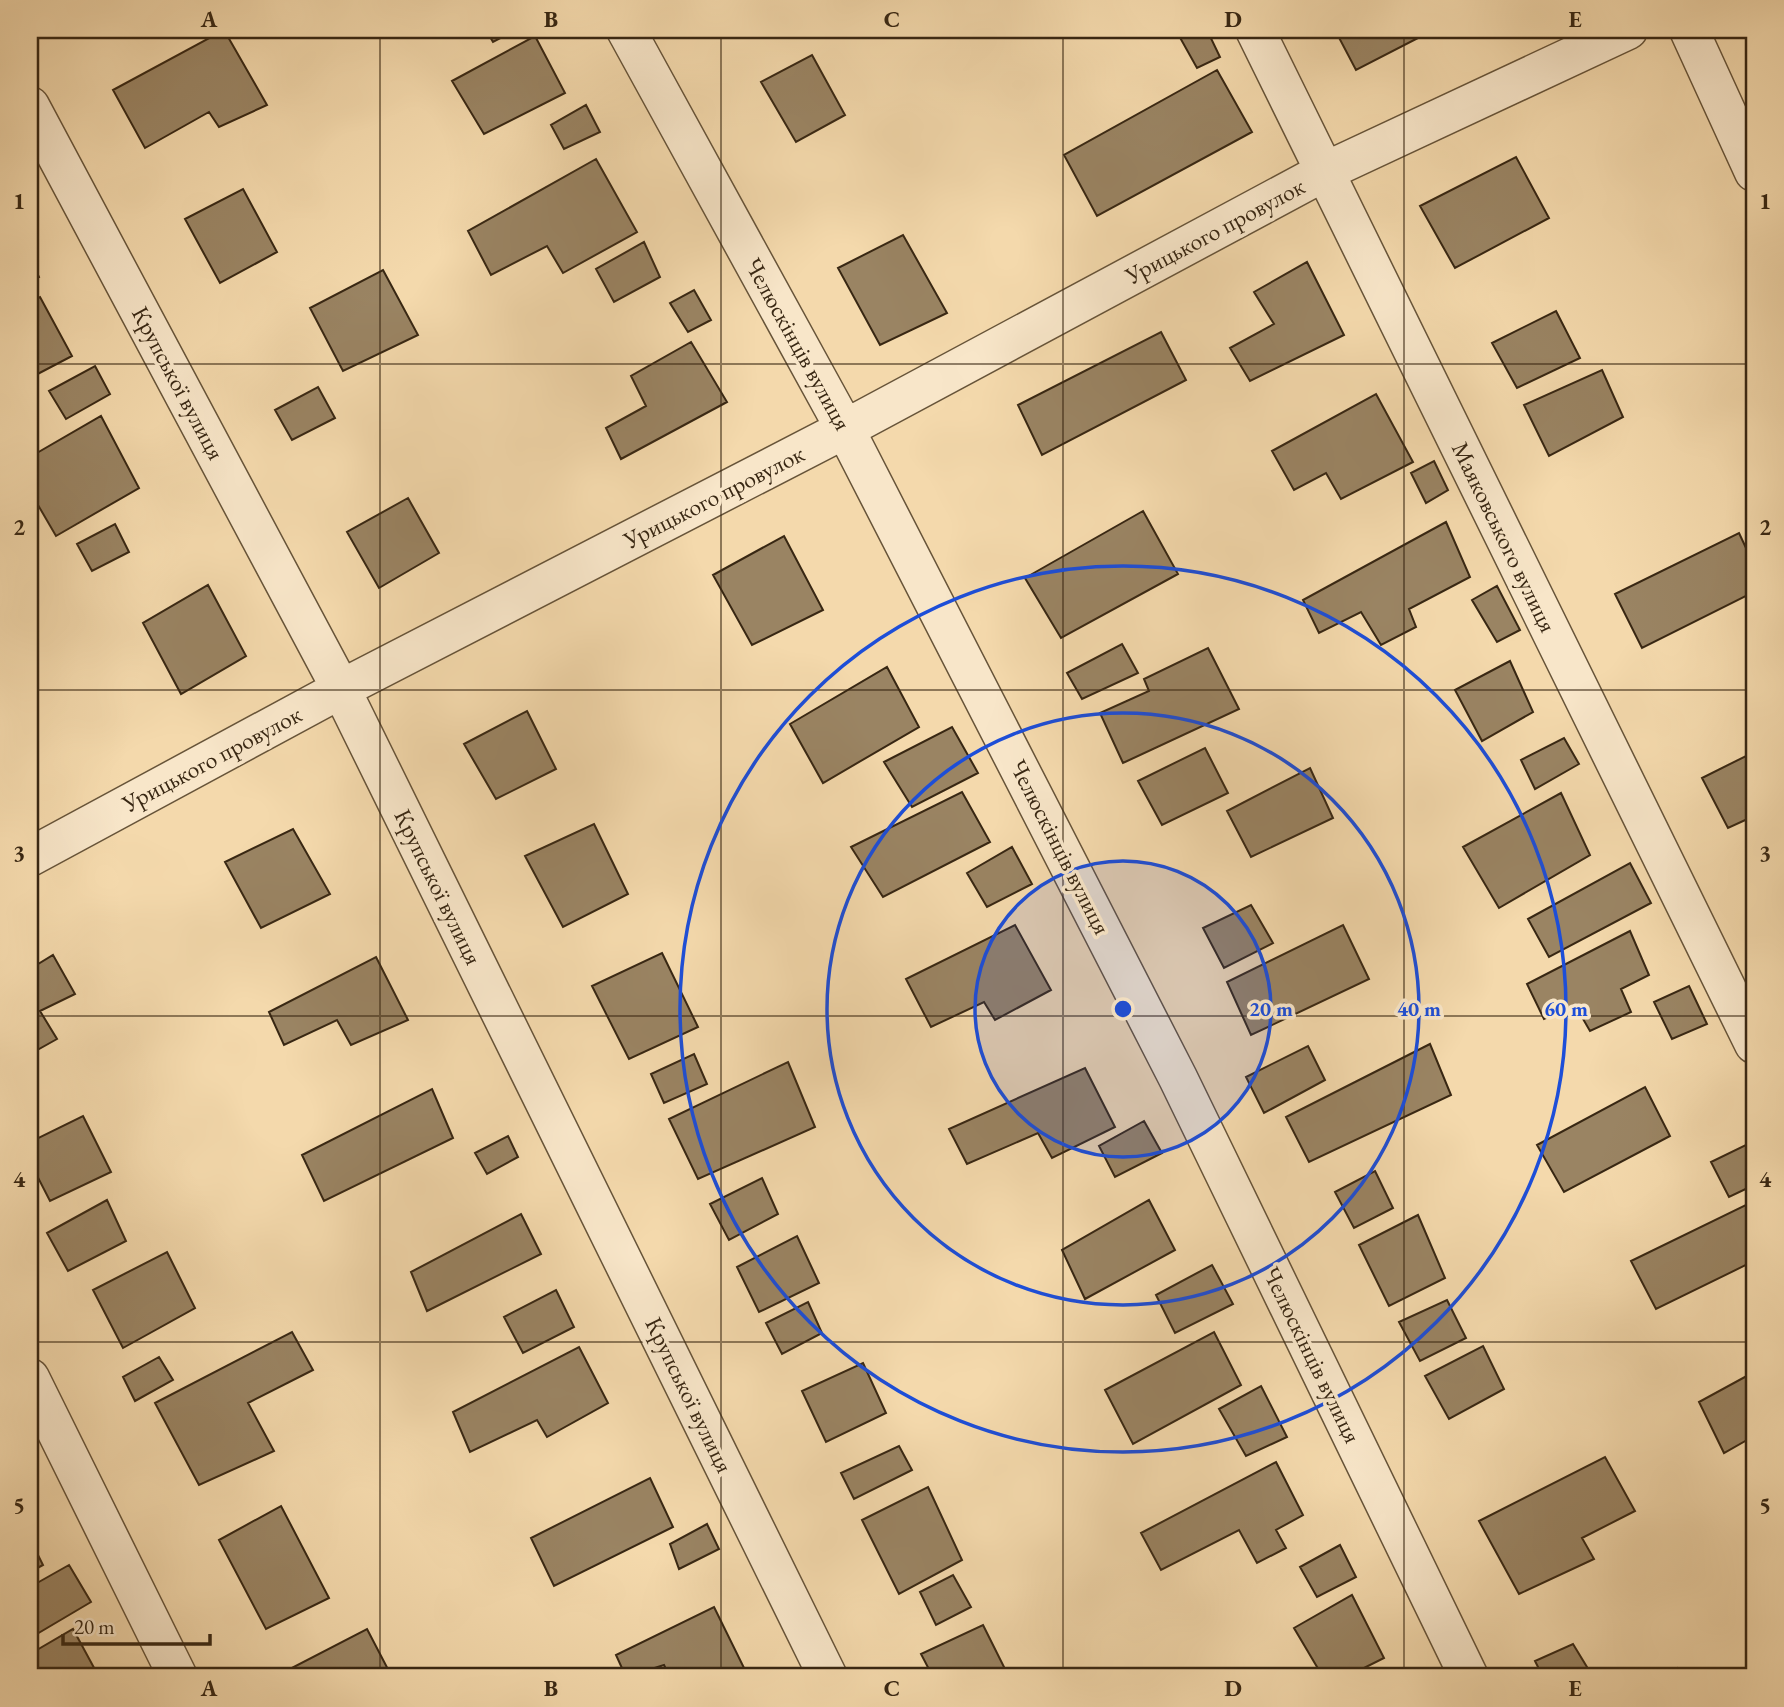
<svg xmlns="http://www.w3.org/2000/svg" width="1784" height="1707" font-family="'EB Garamond',serif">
<rect width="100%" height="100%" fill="#f4d9ac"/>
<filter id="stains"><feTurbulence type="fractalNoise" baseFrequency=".00286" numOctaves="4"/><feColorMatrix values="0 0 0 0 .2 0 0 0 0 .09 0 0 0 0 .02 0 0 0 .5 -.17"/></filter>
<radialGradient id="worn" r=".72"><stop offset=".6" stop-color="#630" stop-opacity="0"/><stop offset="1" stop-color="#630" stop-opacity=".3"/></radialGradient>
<path fill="#9a8463" stroke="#382713" stroke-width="2" d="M224,30l43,75 -48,22 -10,-15 -64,36 -32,-58z
M486,30h30l-23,12z
M1186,30h21l13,27 -23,11 -19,-34z
M1335,30h79l4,8 -62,32z
M535,36l30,57 -81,41 -32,-53z
M812,55l33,60 -49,27 -35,-60z
M1217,70l35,62 -155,84 -33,-61z
M586,105l14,27 -36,17 -13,-24z
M1516,157l33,61 -94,50 -35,-62z
M596,159l41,73 -74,41 -16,-27 -56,29 -23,-44z
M243,189l34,63 -57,31 -35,-64z
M903,235l44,78 -67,32 -42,-77z
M644,242l16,35 -46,25 -18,-33z
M30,258l9,19 -9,5z
M1307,262l37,73 -94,46 -20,-33 44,-24 -20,-32z
M383,270l35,65 -75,36 -33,-63z
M694,290l17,30 -23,12 -18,-29z
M40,297l32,59 -42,22v-76z
M1556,311l24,47 -63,30 -25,-45z
M1161,332l25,48 -144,75 -24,-50z
M691,342l36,60 -106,57 -15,-31 40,-22 -15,-30z
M95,366l15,28 -44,25 -17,-28z
M1602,370l21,47 -74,39 -25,-51z
M318,387l17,31 -43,22 -17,-30z
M1376,394l37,68 -72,37 -15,-26 -32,17 -22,-39z
M101,416l38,72 -83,48 -18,-31 -8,4v-52z
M1434,461l14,29 -22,13 -15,-30z
M408,498l31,55 -60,35 -32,-56z
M1143,511l35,63 -117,64 -36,-60z
M1446,522l24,55 -61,32 7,18 -35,18 -20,-33 -42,21 -16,-33z
M115,524l14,28 -37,19 -15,-27z
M1739,533l15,32v27l-112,56 -27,-54z
M784,536l39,74 -71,35 -39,-70z
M208,585l38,71 -65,38 -38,-71z
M1497,586l23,44 -23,12 -25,-42z
M1122,644l16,29 -56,26 -15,-26z
M1208,648l31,61 -116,54 -23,-50 49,-22 -5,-12z
M1510,661l23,51 -51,29 -27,-51z
M887,667l32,60 -96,56 -33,-59z
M527,711l29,58 -60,30 -32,-55z
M952,727l26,46 -66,34 -28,-45z
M1564,738l15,26 -44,25 -14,-29z
M1205,748l23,45 -66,32 -24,-44z
M1754,752v64l-26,12 -26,-50z
M1310,768l23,50 -82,39 -24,-46z
M962,792l28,50 -107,55 -32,-50z
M1561,793l29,62 -91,53 -36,-61z
M594,824l34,70 -65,33 -38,-71z
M293,829l37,65 -69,34 -36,-66z
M1012,847l20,37 -45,23 -20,-34z
M1630,863l21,40 -102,54 -21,-38z
M1251,905l22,38 -49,25 -21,-40z
M1015,925l36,65 -56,30 -11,-18 -53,25 -25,-48z
M1343,925l26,54 -118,56 -24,-53z
M1630,931l19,44 -28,14 10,23 -41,19 -15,-26 -31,14 -17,-35z
M662,953l36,74 -69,32 -37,-73z
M53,955l22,39 -35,17 17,28 -27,15v-85z
M376,957l32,63 -57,25 -14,-25 -53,25 -15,-33z
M1689,986l18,38 -35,15 -18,-37z
M1430,1044l21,51 -142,67 -23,-45z
M1308,1046l17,34 -61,33 -18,-36z
M694,1054l13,30 -43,19 -13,-29z
M788,1062l27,65 -117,52 -29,-60z
M1085,1068l30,59 -63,31 -14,-25 -71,31 -18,-35z
M1645,1087l25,49 -106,56 -27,-47z
M432,1089l21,49 -129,63 -22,-46z
M83,1116l28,56 -61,29 -20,-39v-20z
M1144,1121l18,32 -47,24 -16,-31z
M508,1136l10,21 -31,17 -12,-21z
M1754,1141v44l-25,12 -18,-35z
M1375,1171l18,37 -39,20 -19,-36z
M762,1178l16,36 -49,26 -19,-36z
M107,1200l19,41 -58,30 -21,-38z
M1149,1200l26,50 -90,49 -23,-49z
M1754,1201v60l-98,48 -25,-48z
M521,1214l20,40 -114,57 -16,-39z
M1418,1215l27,63 -56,28 -30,-61z
M797,1236l22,47 -60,29 -22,-45z
M167,1252l28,56 -72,40 -30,-58z
M1212,1265l21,39 -58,29 -19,-38z
M556,1290l18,37 -51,26 -19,-36z
M1447,1300l19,38 -46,23 -21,-39z
M808,1302l14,31 -40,21 -16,-31z
M292,1332l21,38 -65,33 26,48 -75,34 -44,-82z
M1214,1332l27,53 -108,59 -28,-54z
M1483,1346l21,43 -55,30 -24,-43z
M579,1347l29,56 -61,34 -10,-17 -67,32 -17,-40z
M159,1357l14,23 -38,21 -12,-24z
M863,1363l23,50 -60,29 -24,-51z
M1754,1372v64l-30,17 -25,-51z
M1261,1386l26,51 -41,19 -27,-47z
M899,1446l13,24 -58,29 -13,-26z
M1605,1457l30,54 -53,27 12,21 -75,35 -40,-73z
M1276,1462l27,53 -27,15 10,18 -29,15 -18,-33 -78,40 -20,-37z
M650,1478l23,49 -119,59 -23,-48z
M928,1487l34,73 -63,34 -37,-74z
M281,1506l48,92 -63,31 -47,-89z
M707,1524l12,25 -40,20 -9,-25z
M30,1539l13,26 -13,7z
M1340,1545l16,32 -39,20 -17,-30z
M69,1565l22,37 -61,36v-51z
M953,1575l18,32 -35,18 -16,-33z
M1352,1595l32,63 -38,19h-23l-29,-49z
M714,1607l33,67 -7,3h-70l-6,-12 -38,12 -10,-22z
M983,1625l26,52h-76l-12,-23z
M73,1629l26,48h-69v-23z
M367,1629l25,48h-106l-2,-5z
M1573,1644l17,28 -8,5h-39l-8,-16z
M1677,1668l5,9h-23z"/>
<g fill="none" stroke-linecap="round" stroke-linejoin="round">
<defs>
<path id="minor" d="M626,30l219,399 333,649 291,599
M1255,30l499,1014
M1689,30l65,142
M30,106l311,583 487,988
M30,857l311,-168 504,-260 479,-257 304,-142
M30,1378l148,299"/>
</defs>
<use href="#minor" stroke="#675439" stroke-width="41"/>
<use href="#minor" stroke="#f8e6c9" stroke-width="38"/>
</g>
<path fill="none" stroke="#382713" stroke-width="2" stroke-opacity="0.55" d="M380,30v1647M721,30v1647M1063,30v1647M1404,30v1647M30,364h1724M30,690h1724M30,1016h1724M30,1342h1724"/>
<circle cx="1123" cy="1009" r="148" fill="#1d4ed8" fill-opacity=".12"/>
<g fill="none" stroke="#1d4ed8" stroke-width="3.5">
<circle cx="1123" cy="1009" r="148"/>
<circle cx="1123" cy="1009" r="296"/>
<circle cx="1123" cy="1009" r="443"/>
</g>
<g text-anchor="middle" stroke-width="7" stroke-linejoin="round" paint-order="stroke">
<g font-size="24" fill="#382713" stroke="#f8e6c9">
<text transform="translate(1215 231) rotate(-28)" y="8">Урицького провулок</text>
<text transform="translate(798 344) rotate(61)" y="8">Челюскінців вулиця</text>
<text transform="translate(178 383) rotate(62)" y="8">Крупської вулиця</text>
<text transform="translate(714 497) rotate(-27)" y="8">Урицького провулок</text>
<text transform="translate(1504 537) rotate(64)" y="8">Маяковського вулиця</text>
<text transform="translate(212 759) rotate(-28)" y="8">Урицького провулок</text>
<text transform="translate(1060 847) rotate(63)" y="8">Челюскінців вулиця</text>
<text transform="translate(438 887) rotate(64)" y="8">Крупської вулиця</text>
<text transform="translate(1312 1355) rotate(64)" y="8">Челюскінців вулиця</text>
<text transform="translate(689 1395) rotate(64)" y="8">Крупської вулиця</text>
</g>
</g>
<circle cx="1123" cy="1009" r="10" fill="#1d4ed8" stroke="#f8e6c9" stroke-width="3.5"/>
<g font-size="21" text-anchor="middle" font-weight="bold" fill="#1d4ed8" stroke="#f8e6c9" stroke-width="7" stroke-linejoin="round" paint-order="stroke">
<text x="1271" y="1016">20 m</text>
<text x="1419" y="1016">40 m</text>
<text x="1566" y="1016">60 m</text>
</g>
<rect width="1784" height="1707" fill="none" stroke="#f4d9ac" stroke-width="77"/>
<path d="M63 1634v10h147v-10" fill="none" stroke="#382713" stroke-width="3.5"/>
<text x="74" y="1634" font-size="21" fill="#382713" stroke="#f8e6c9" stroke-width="5" paint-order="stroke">20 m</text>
<rect x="38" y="38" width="1708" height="1630" fill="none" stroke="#382713" stroke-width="2.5"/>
<g font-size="23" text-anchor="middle" font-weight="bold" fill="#382713">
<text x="209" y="27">A</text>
<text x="551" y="27">B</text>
<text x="892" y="27">C</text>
<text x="1233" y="27">D</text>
<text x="1575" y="27">E</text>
<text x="19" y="209">1</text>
<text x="1765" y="209">1</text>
<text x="19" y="535">2</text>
<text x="1765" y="535">2</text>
<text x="19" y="861">3</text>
<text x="1765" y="861">3</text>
<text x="19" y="1187">4</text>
<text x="1765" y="1187">4</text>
<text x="19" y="1513">5</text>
<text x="1765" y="1513">5</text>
<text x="209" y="1696">A</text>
<text x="551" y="1696">B</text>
<text x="892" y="1696">C</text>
<text x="1233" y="1696">D</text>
<text x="1575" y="1696">E</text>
</g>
<rect width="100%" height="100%" filter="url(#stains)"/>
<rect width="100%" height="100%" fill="url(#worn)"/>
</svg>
